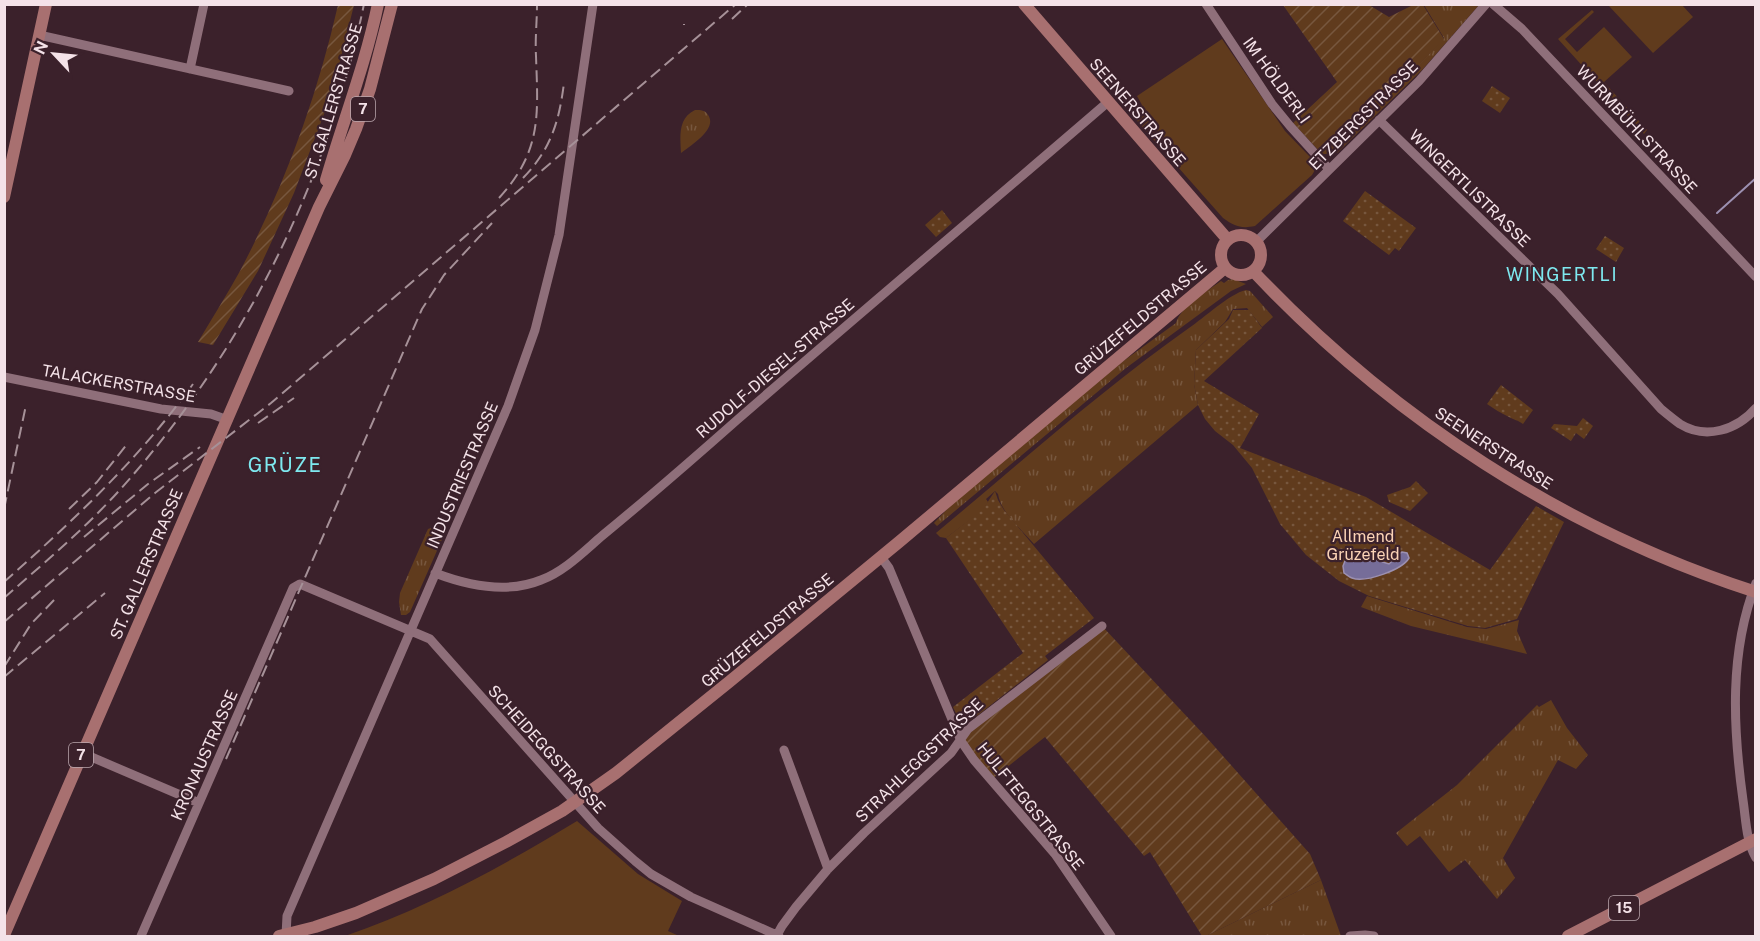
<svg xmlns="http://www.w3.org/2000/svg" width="1760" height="941" font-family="'Public Sans',sans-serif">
<defs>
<pattern id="grass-tufts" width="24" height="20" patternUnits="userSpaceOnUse" patternTransform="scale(1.5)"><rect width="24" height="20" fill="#603b1d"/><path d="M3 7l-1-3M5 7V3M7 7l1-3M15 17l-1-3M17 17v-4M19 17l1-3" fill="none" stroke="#77573e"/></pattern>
<pattern id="park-dots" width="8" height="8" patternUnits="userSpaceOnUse" patternTransform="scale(1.5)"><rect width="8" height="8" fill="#603b1d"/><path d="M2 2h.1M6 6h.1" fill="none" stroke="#77573e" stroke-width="1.8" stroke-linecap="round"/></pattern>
<pattern id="garden-furrows" width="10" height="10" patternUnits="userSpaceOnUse" patternTransform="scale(1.5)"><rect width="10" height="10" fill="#603b1d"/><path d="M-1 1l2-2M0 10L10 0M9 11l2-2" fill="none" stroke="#77573e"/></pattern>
</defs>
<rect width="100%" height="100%" fill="#3b212b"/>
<path fill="url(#grass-tufts)" d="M1424,5h55l-56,64 -86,84 -11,1 85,-81 33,-35z
M695,110c6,0 10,0 13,5 10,14 -17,30 -27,38 -1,-17 -3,-35 14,-43z
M1233,279l13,5 -15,7 -105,77 -189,158 -3,-3 20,-21 168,-140 54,-39c5,-17 31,-32 45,-42l3,2 4,-3z
M1246,290l4,1 23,26 -11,10 -15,-19 -14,1 -8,13 -29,28 -2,34 4,21 -164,139c-12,-14 -33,-31 -36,-50l-3,-3 -9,8 2,3 -5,8 -37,28 -6,-1 -4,-4c83,-69 164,-142 253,-205 15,-10 40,-34 57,-38z
M431,528l11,5 1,4 -33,75 -4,3h-5l-2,-13 1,-9 28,-64z
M1367,596l100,31 19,2 33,-9 -2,11 10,23 -116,-28 -50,-19z
M1551,700l16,28 21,27 -12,14 -18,-9 -55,98 12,20 -18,21 -32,-39 -16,12 -29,-36 -13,10 -11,-13 61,-48 80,-80 2,2z
M1321,880l20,56h-135z"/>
<path fill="url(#park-dots)" d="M1492,86l18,12 -10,15 -18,-12z
M1365,191l51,37 -17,23 -4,-3 -6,7 -46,-34z
M942,210l10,13 -16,14 -11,-12z
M1605,236l19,12 -8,14 -20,-13z
M1233,310h16l13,18 -58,53 55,33 -19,34 126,49 124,73 46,-64 28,16 -47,97 -32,9 -17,-2 -99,-30 -30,-15 -33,-26 -26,-31 -28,-56 -19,-23 -18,-14 -10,-12 -7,-14 -4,-21 2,-34 33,-31z
M1501,385l32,25 -10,14c-5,-4 -9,-4 -14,-7 -8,-4 -15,-8 -22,-13z
M1583,418l10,8 -9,13 -8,-6 -5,8 -20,-13 3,-4 23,2z
M1416,481l12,12 -18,18 -21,-9 -2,-7 23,-8z
M995,491l3,9 6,10 90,108 -49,38 3,4 -75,59 -13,3 -7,-15 70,-54 -77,-115 37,-29z"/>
<path fill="url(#garden-furrows)" d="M338,5h16l-22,88 -38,100 -36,78 -45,74 -15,-3c14,-24 29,-47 42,-71 44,-84 77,-174 98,-266z
M1283,5h86l20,12 24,-12h10l21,34 -33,34 -85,81h-4l-29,-31 44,-41z
M1102,626l105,112 103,116 11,26 -115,56h-4l-52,-84 -6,4 -99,-119 -54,43 -30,-39 7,-12z"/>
<path fill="#603b1d" d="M1608,5h74l11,12 -40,36z
M1592,10l2,2 -29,27 12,13 27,-25 28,30 -28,25 43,48 -3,4 -86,-95z
M1222,39l63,92 28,29 2,10 -3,5 -57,51c-14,3 -21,0 -32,-8l-92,-104 11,-9 -5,-9z
M577,821l61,53 44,27 -14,30 11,5h-334c82,-28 158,-70 232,-115z"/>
<path fill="#766d99" stroke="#9c90b1" stroke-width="1.5" d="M1402,552l5,1 2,5c-7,12 -44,25 -57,20 -3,-1 -6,-4 -8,-5l-1,-7 2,-5 5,-4h9l11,4 6,-1 13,4c5,-4 7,-9 13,-12z"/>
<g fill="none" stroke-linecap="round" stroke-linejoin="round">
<path stroke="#9c90b1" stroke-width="2" d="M1717,213l39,-35"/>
<path stroke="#8f6f7a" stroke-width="9" d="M1206,4l66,100 18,22 39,43
M1493,4l29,25 234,248
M39,35l250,56
M190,69l14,-65
M1379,120l179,174 103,115c6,5 12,10 19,15 26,16 57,6 76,-16
M1256,242l163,-161 67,-77
M4,377l157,32 50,5 17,6
M881,557l8,11 72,173 13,19 81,94 56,82
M435,573c34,13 72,21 106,7 24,-9 43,-29 62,-45 45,-37 90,-76 134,-115 123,-107 248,-212 371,-318
M1756,583c-27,69 -23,145 -13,217 3,20 3,41 13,58
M784,750l44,119
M82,753l117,50
M286,935l1,-19 221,-510 27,-76 24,-95 34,-231
M777,935l5,-9 14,-19 32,-38 36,-36 87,-80 17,-24 134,-103
M141,936l152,-348 7,-4 130,55 168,189 37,33 16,13 40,23 88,39
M1350,936l15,-1 9,1"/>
<path stroke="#a87070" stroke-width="12" d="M1024,4l204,236
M326,180c17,-59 39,-114 52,-176
M4,197l42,-193
M1221 255a20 20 0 1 1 40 0a20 20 0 1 1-40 0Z
M1253,271c139,147 310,259 503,321
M4,935l315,-728 26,-52 11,-26 14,-40 22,-85
M279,936l36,-9 41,-14 78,-34 72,-37 56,-31 54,-38 113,-91 170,-140 326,-274
M1568,936l188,-97"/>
<path stroke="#a69198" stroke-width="2" stroke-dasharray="12 6" stroke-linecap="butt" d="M732,19l16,-15
M684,25v-1
M523,178c28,-29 36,-56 41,-95
M499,198c43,-47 39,-83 37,-142 -1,-18 1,-34 1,-52
M258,423l36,-25
M4,509l22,-104
M69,509l28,-27 31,-39
M84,537l64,-53 52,-37
M4,582c69,-61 135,-123 189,-198
M4,598c39,-34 78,-67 113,-105 124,-137 210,-308 247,-489
M4,622l151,-129 116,-90 465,-399
M4,667l27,-43 26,-27
M4,677l101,-84
M226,759l196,-450 22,-34 48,-52"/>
</g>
<g text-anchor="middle" stroke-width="4.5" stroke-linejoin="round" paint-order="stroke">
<g fill="#3b212b" stroke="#bca8af" stroke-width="1.5">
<rect x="351" y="97" width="24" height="24" rx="4.5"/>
<rect x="69" y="743" width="24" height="24" rx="4.5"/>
<rect x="1609" y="896" width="30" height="24" rx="4.5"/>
</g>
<g font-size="15" font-weight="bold" fill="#f4e2e8">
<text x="363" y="114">7</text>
<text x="81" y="760">7</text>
<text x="1624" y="913">15</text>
</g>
<g font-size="16" fill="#f4e2e8" stroke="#3b212b">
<text transform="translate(1277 80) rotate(54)" y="6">IM HÖLDERLI</text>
<text transform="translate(333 101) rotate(-73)" y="6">ST. GALLERSTRASSE</text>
<text transform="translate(1138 112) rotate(49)" y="6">SEENERSTRASSE</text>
<text transform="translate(1363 115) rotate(-45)" y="6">ETZBERGSTRASSE</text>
<text transform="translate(1637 129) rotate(47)" y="6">WURMBÜHLSTRASSE</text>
<text transform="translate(1470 188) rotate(44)" y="6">WINGERTLISTRASSE</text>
<text transform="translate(1140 318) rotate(-40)" y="6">GRÜZEFELDSTRASSE</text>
<text transform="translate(775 368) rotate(-41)" y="6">RUDOLF-DIESEL-STRASSE</text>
<text transform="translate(119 383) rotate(10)" y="6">TALACKERSTRASSE</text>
<text transform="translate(1494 448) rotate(33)" y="6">SEENERSTRASSE</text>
<text transform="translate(462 475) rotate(-67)" y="6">INDUSTRIESTRASSE</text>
<text transform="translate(146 564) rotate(-67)" y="6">ST. GALLERSTRASSE</text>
<text transform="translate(767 630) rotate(-40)" y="6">GRÜZEFELDSTRASSE</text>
<text transform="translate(547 749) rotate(48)" y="6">SCHEIDEGGSTRASSE</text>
<text transform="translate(204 755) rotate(-66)" y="6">KRONAUSTRASSE</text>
<text transform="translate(919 760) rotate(-44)" y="6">STRAHLEGGSTRASSE</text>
<text transform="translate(1031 806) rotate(51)" y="6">HULFTEGGSTRASSE</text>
</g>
<g font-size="16" fill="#fbd3b6" stroke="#3b212b">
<text x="1363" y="542">Allmend<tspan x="1363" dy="18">Grüzefeld</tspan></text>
</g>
<g font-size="18" letter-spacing="1.5" fill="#7ee9f0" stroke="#3b212b">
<text x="1562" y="281">WINGERTLI</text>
</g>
<g font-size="20" letter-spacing="1.5" fill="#7ee9f0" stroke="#3b212b">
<text x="285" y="472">GRÜZE</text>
</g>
</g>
<rect width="1760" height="941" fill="none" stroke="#f4e2e8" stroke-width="12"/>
<g transform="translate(54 54) rotate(296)" stroke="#3b212b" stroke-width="4.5" paint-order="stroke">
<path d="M0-4.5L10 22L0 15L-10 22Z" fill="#f4e2e8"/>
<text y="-9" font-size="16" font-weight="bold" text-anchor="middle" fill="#f4e2e8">N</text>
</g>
</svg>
